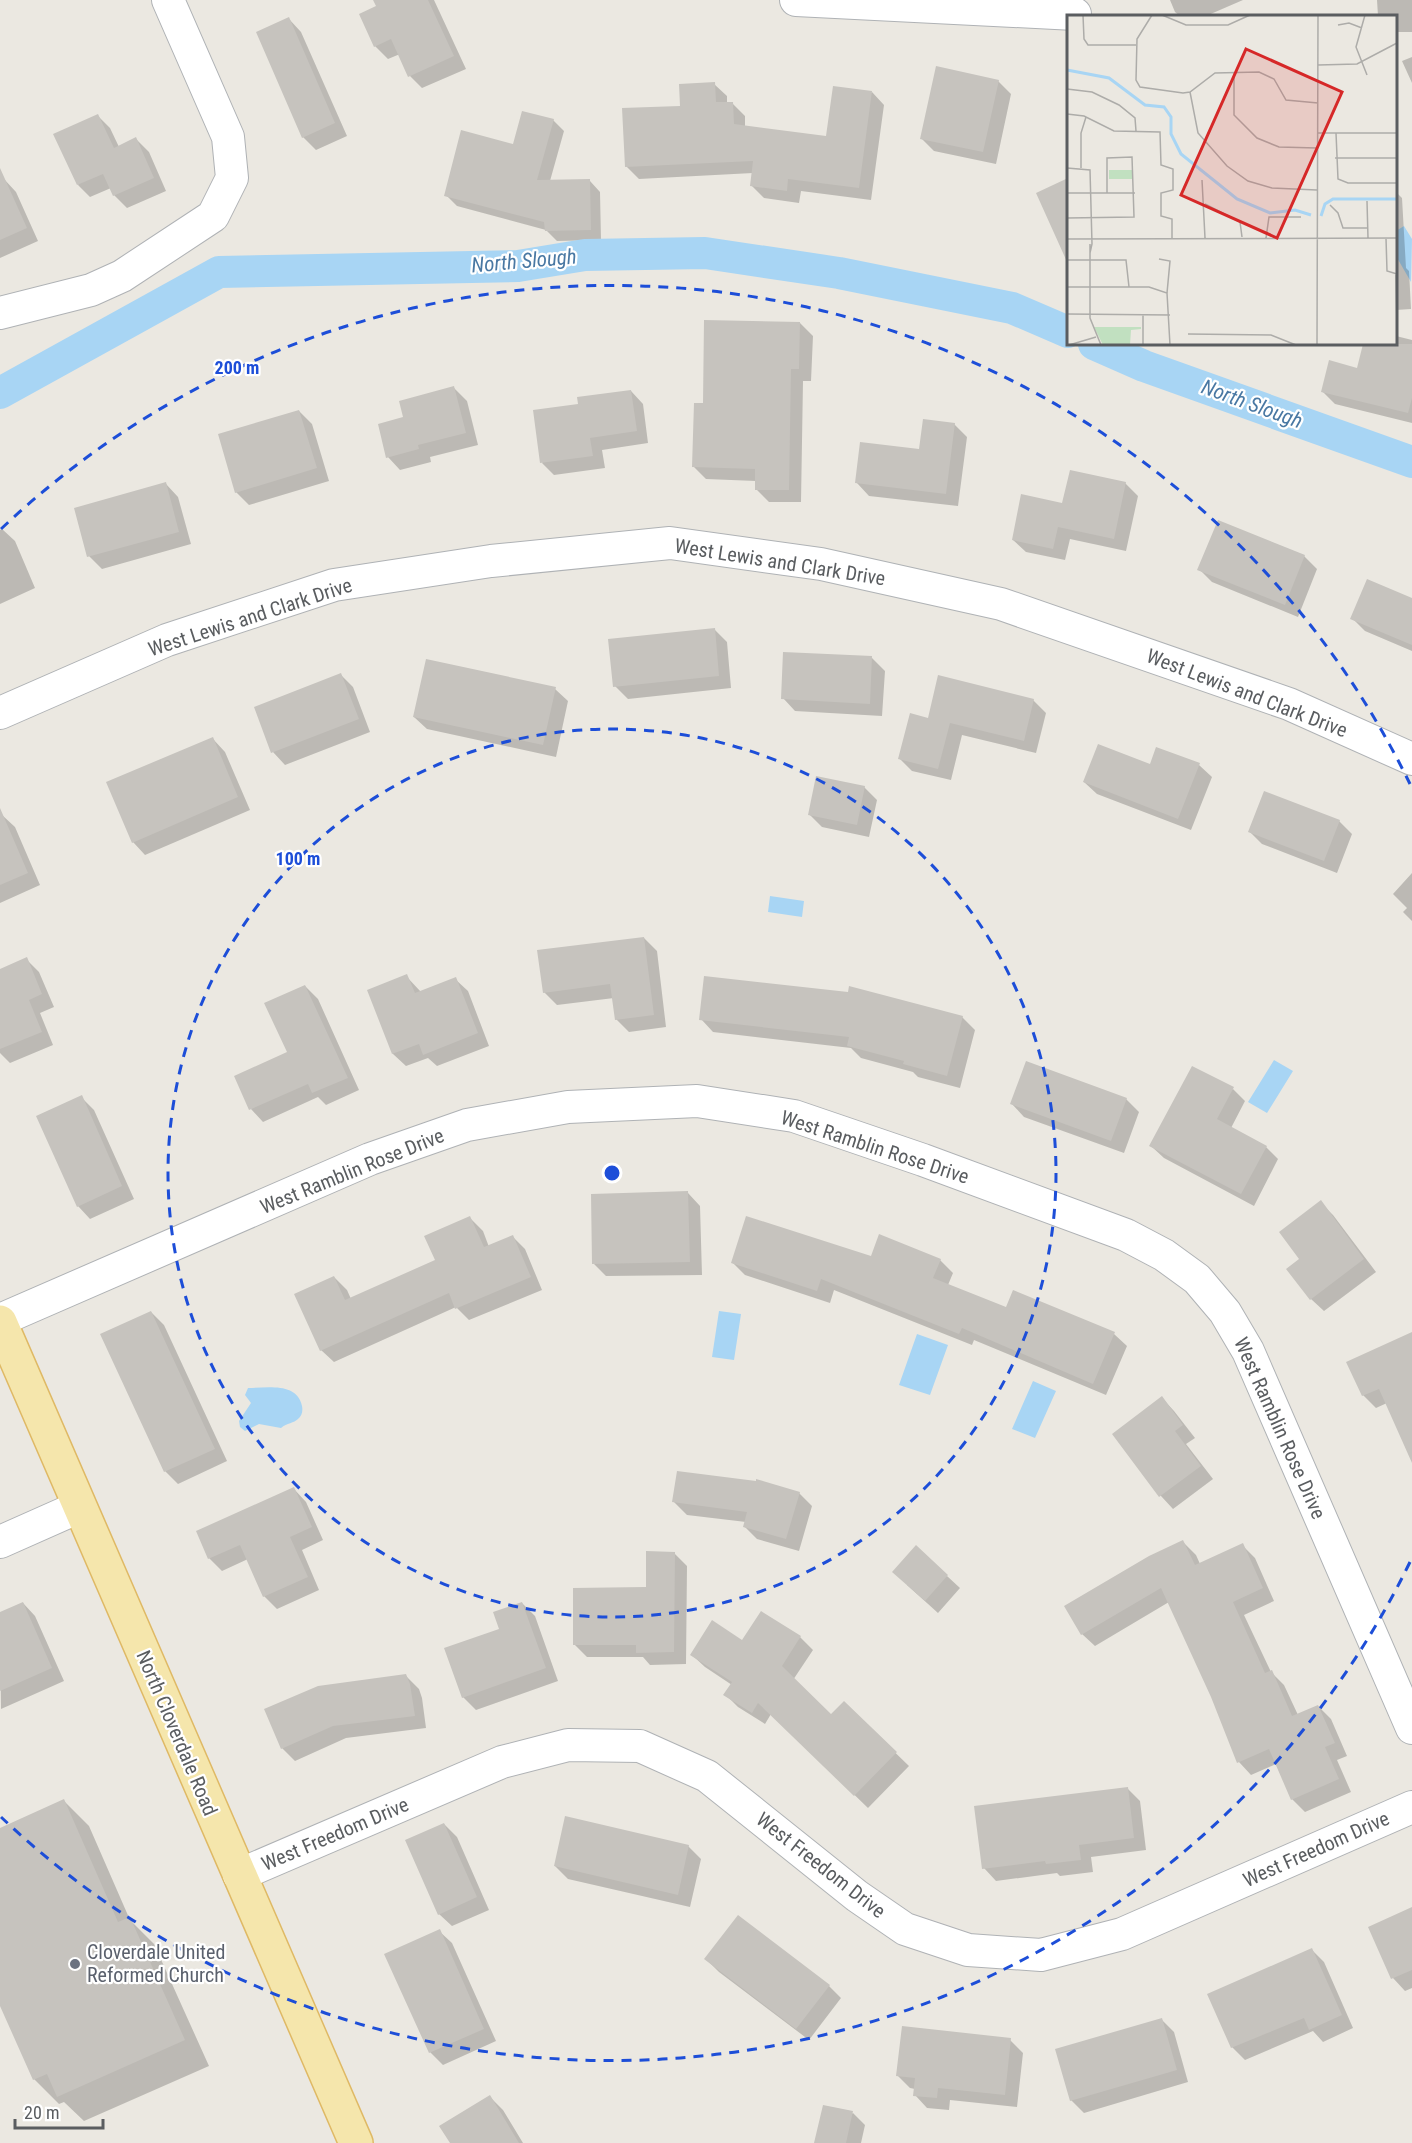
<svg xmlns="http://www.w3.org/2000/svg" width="1412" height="2143" font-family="'Roboto Condensed',sans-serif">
<rect width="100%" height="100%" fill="#ebe8e1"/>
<path fill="#a8d5f4" d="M1404,226l8,13 -1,43 -15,-26v-25z
M770,896l34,5 -2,16 -34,-5z
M1274,1060l19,11 -26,42 -19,-11z
M719,1311l22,3 -7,46 -22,-3z
M917,1334l31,11 -18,50 -31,-10z
M1033,1381l23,10 -21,47 -23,-9z
M248,1388c19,0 49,-6 54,18 1,5 0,10 -4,13 -4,4 -11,4 -17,9l-22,-4 -14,7 -5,-4 -1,-6 12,-18 -6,-8z"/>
<path fill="#0003" d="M375,0h59l32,69 -44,19 -12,-12 -10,-22 -12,5 -13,-13 3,-39z
M1170,0h73l-37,16h-26l-5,-4z
M1377,0h35v32h-16v-16h-18z
M289,19l12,13 46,104 -31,14 -13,-13z
M1412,57v26l-10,-22z
M998,81l13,13 -15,70 -62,-13 -12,-12z
M714,84l13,12v7h5l13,13v11l83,11 44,-46 12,13 -13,95 -70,-9 -2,12 -35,-5 -13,-13 2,-12 -114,6 -13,-13 56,-59z
M98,116l12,12 9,19 17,-8 13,13 17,39 -39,17 -13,-13 -3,-7 -21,9 -12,-12z
M553,120l11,11 -14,50h40l10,11 1,48 -44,1 -11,-11 -89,-24 -11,-11z
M4,179l12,13 22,49 -38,17v-77z
M1068,180v81l-30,-68z
M1396,192l6,6 4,70 3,3 2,38 -15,1z
M800,323l13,13 -2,45h-8l-2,121h-32l-13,-13v-8l-50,-2 -12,-12 10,-63z
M1396,336l16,4v83l-77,-19 -13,-13 36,-22 7,-25h31z
M454,388l13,13 11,44 -48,12 1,5 -31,8 -12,-13 17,-38z
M631,391l12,13 5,39 -46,7 3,18 -51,7 -12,-12 38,-58z
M299,411l13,13 17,57 -80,24 -13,-13z
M954,424l13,13 -9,69 -89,-10 -12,-13 63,-32z
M1125,483l13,13 -12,55 -56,-12 -5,21 -39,-8 -13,-12 51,-35z
M166,484l12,13 13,47 -89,25 -13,-13z
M2,529l13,12 20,47 -35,16v-74z
M1304,556l13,13 -19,48 -86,-35 -13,-13z
M1412,599v52l-47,-20 -13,-13z
M714,629l13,13 4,46 -103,11 -13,-13z
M872,658l13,13 -3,45 -87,-5 -12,-13z
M341,675l12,12 17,45 -85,33 -12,-13z
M555,689l13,12 -12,56 -129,-28 -13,-12z
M1033,700l13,13 -10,40 -74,-18 -11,45 -39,-9 -12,-12 29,-40z
M213,739l12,13 25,58 -105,45 -12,-13z
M1199,765l13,12 -21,53 -94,-36 -13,-12 66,-16z
M864,787l13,13 -8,37 -47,-10 -13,-13z
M0,815h2l13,12 25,58 -40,18z
M1339,821l13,13 -15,39 -75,-29 -12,-12z
M1412,873v48l-9,-9 4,-4 -14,-14z
M644,938l13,13 9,76 -37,5 -13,-13 -2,-21 -57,7 -13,-13z
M26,959l13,13 15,35 -14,6 13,32 -43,18 -10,-10v-83z
M406,976l15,16 34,-13 13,12 21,55 -52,20 -9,-8 -22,8 -13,-12 -24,-64z
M305,986l13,13 41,91 -33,15 -8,-8 -55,25 -12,-13 37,-56z
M962,1017l13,13 -15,58 -42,-11 -5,-5 -52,-14 -10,-10 -138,-16 -12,-13z
M1233,1089l12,12 -14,27 35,19 12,12 -24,47 -90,-48 -13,-12z
M81,1097l13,13 40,89 -44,20 -12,-13z
M1126,1099l13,13 -15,41 -100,-36 -12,-13z
M688,1193l12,13 2,69 -96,1 -12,-12z
M1320,1202l13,13 43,57 -52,39 -13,-12 -10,-40z
M470,1218l13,13 6,16 24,-10 12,12 17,41 -73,30 -13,-13 -122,55 -13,-12 13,-73 13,13 4,9 86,-38z
M872,1258l68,2 13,13 -5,12 59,24 107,25 13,12 -21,49 -132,-55 -2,5 -138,-55 -4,13 -85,-28 -12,-12z
M151,1312l13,13 63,136 -49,23 -13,-13z
M1412,1338v110l-25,-45 -11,5 -13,-13z
M1162,1398l12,13 21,27 -9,6 27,35 -40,30 -12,-13 -47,-62z
M294,1489l12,13 17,38 -21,10 17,40 -42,19 -13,-13 -16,-37 -26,12 -13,-13z
M799,1493l13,13 -13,45 -42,-12 -13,-13 2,-4 -59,-7 -13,-13z
M1183,1542l13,13 4,9 42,-19 13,13 19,43 -30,14 27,57 13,13 14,30 20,-9 13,13 16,37 -10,4 14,32 -46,20 -13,-13 -16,-35 -25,11 -12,-13 -27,-66 -43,-94 -74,44 -13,-12z
M674,1553l13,13 -1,98 -36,1 -7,-8h-56l-13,-13 74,-55z
M947,1576l13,12 -22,25 -31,-28z
M23,1603l12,13 29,65 -63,28 -1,-96z
M522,1603l13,13 23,65 -82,29 -13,-13 38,-67z
M800,1637l13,13 -20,30 38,36 13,-13 65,63 -41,42 -97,-94 -6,10 -27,-17 -13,-13 7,-9 -27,-18 -13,-12z
M406,1676l13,13 3,9 4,30 -80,10 -51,23 -13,-13z
M1127,1788l13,13 6,49 -55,7 2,15 -33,4 -3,-3 -61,8 -12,-13z
M64,1801l25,25 41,94 24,24 55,122 -125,55 -20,-19 -5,2 -25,-25 -34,-77v-173z
M444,1824l13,13 32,73 -37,16 -13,-12z
M688,1846l13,13 -11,48 -122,-28 -13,-13z
M1412,1909v79l-7,3 -12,-13 -23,-50z
M439,1931l13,12 44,98 -53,24 -13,-13z
M1311,1949l13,13 29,66 -30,14 -10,-11 -68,29 -13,-13z
M706,1959l123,27 12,12 -32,42 -90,-68z
M1161,2019l13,13 14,50 -104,31 -13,-13z
M1010,2040l13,13 -6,54 -67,-7 -1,10 -22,-2 -12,-13v-6l-5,-1 -12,-12z
M490,2097l13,13 20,33h-72z
M853,2113l12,12 -4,18h-45z"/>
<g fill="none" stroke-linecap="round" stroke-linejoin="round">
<path stroke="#a8d5f4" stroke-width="32" d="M1094,344l50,22 268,96
M0,393l219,-121 299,-6 67,-11 120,-2 134,20 173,35 56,24"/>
</g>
<path fill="#c6c3be" d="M373,0h55l26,56 -46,21 -17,-38 -17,8 -15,-33 17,-8z
M289,17l46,106 -33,15 -46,-106z
M936,66l63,14 -16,72 -63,-13z
M715,82l1,20h17l1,22 92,12 7,-50 39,5 -13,97 -71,-9 -1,12 -37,-5 3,-25 -128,6 -3,-59 58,-2 -1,-22z
M522,111l32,8 -17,61 53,-1 1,51 -46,1 -1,-9 -100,-26 17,-66 52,14z
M98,114l16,34 22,-11 18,41 -41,18 -10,-22 -26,11 -24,-51z
M0,168l27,60 -27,12z
M1068,178v86l-32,-71z
M704,320l96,2 -1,47h-8l-2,121h-34v-21l-63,-2 2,-64h9z
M1363,344h49v54l-4,15 -87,-21 8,-32 28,8z
M454,386l12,47 -48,12 1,4 -33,9 -8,-34 25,-7 -4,-16z
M631,390l6,41 -47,7 3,18 -53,7 -7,-53 45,-6 -1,-7z
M299,410l18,58 -82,25 -17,-59z
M923,419l32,4 -9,71 -91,-11 5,-41 59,7z
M1070,470l56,12 -12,57 -56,-12 -5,22 -41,-9 9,-46 41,9z
M166,482l13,50 -92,25 -13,-49z
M1218,520l87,35 -20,50 -88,-35z
M1367,579l45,19v47l-62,-26z
M715,628l4,48 -106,11 -5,-48z
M783,652l89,4 -2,48 -89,-5z
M426,659l130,28 -13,58 -130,-28z
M341,673l18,46 -88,34 -17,-46z
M938,675l96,24 -10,42 -74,-18 -12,46 -40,-10 12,-46 18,5z
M213,737l25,60 -106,46 -26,-61z
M1098,744l52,20 6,-17 44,16 -22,56 -95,-37z
M816,776l49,10 -8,39 -49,-10z
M1264,791l76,29 -16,41 -76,-29z
M0,808l28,65 -28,12z
M644,937l10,78 -39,5 -5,-36 -67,9 -6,-43z
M27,957l15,37 -13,6 13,32 -42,17v-80z
M407,974l8,19 41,-16 22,56 -55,22 -4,-11 -27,10 -25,-64z
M704,976l144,16 1,-6 114,30 -16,60 -44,-12 1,-3 -57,-15 2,-9 -150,-17z
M305,985l43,93 -36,15 -4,-9 -59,26 -15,-34 53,-24 -23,-49z
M1026,1061l101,37 -16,43 -101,-37z
M1192,1066l42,21 -17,32 50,27 -26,48 -92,-48z
M82,1095l40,91 -45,21 -41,-91z
M688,1191l2,71 -98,2 -1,-70z
M1321,1200l43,59 -54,41 -24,-31 13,-10 -20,-27z
M470,1216l14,31 29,-12 18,42 -76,32 -6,-16 -129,58 -26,-57 40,-18 11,24 90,-40 -11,-24z
M746,1216l125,40 8,-22 62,25 -8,19 73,29 7,-17 102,42 -22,52 -131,-56 -3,6 -138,-55 -4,12 -86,-28z
M151,1311l64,138 -51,23 -64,-138z
M1412,1332v131l-33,-74 -17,7 -16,-34z
M1162,1396l21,29 -8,6 26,35 -42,31 -47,-63z
M677,1471l79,10v-2l44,13 -14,47 -43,-12 4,-15 -75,-10z
M294,1487l18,40 -22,10 18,40 -45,20 -23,-52 -32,14 -12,-28z
M1183,1540l12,25 48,-22 20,45 -30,14 32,71 7,-3 20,46 26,-11 17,38 -10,4 14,32 -48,21 -22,-51 -32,14 -26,-66 -50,-109 -80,47 -17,-29 85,-50z
M916,1545l32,30 -23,26 -33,-29z
M646,1551l29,1 -1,100 -38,1v-8h-63v-57l73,-1z
M23,1602l29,66 -52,23v-79z
M522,1602l24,66 -84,30 -18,-50 55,-19 -6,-17z
M761,1611l40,25 -19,30 49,48 13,-13 53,51 -43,44 -96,-93 -6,10 -29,-18 9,-13 -42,-27 22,-35 30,20z
M406,1674l4,10 5,32 -82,10 -52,23 -17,-40 54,-23z
M1128,1787l6,51 -55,7 2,15 -35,4 -1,-3 -63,8 -8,-63z
M64,1799l54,123 12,-5 55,123 -128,57 -10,-23 -14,6 -33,-74v-178z
M565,1816l124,29 -11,50 -124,-29z
M444,1823l33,74 -39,18 -33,-75z
M1412,1907v63l-21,9 -23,-52z
M738,1915l92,70 -34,44 -92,-70z
M440,1929l44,100 -55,24 -45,-99z
M1312,1948l30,67 -33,15 -5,-12 -73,30 -24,-54z
M1162,2018l15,52 -107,31 -15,-52z
M902,2026l109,12 -6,57 -67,-7 -1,10 -24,-2 2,-18 -19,-2z
M490,2095l29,48h-69l-11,-17z
M823,2105l30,6 -7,32h-32z"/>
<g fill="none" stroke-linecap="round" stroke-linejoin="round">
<defs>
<path id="minor" d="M796,0l279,14
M0,313l91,-23 31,-14 91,-60 19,-38 -4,-41 -60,-137
M0,713l167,-73 167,-55 157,-24 179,-18 151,21 180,40 288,100 123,55
M0,1320l370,-161 97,-34 101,-18 129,-6 97,15 129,44 203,75 38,20 33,24 28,33 23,39 164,377
M0,1542l79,-35
M239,1875l263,-113 66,-17 72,1 67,30 150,120 48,33 63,21 73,5 81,-21 290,-127"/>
<path id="major" d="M0,1322l356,821"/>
</defs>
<use href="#minor" stroke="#afb2b5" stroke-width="34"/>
<use href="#major" stroke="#dfb965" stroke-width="36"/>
<use href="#minor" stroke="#fff" stroke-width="32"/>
<use href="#major" stroke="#f5e6ac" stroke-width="33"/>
</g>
<g fill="none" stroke="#1d4ed8" stroke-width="3" stroke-dasharray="10 8">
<circle cx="612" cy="1173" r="444"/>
<path d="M1410 1562A888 888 0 0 1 1 1817M1 529A888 888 0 0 1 1410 784"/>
</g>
<circle fill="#6b7280" stroke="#fff" stroke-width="2" cx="75" cy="1964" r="6"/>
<g text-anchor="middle" stroke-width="4.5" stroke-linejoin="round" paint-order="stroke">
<g font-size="20" fill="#5a5d60" stroke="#fff">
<text transform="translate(780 562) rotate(9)" y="7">West Lewis and Clark Drive</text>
<text transform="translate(250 617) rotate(-18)" y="7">West Lewis and Clark Drive</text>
<text transform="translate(1247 693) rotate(21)" y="7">West Lewis and Clark Drive</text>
<text transform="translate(875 1147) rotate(18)" y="7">West Ramblin Rose Drive</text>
<text transform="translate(352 1171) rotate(-22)" y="7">West Ramblin Rose Drive</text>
<text transform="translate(1280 1428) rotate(66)" y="7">West Ramblin Rose Drive</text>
<text transform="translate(177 1733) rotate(67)" y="7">North Cloverdale Road</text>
<text transform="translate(335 1834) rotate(-23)" y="7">West Freedom Drive</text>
<text transform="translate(1316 1849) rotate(-24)" y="7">West Freedom Drive</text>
<text transform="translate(821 1865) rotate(38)" y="7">West Freedom Drive</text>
</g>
<g font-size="20" fill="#5b616d" stroke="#fff" text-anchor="start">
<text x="87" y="1959">Cloverdale United<tspan x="87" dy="23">Reformed Church</tspan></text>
</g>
<g font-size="21" font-style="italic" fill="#4978a3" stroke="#fff">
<text transform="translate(524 261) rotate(-5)" y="7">North Slough</text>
<text transform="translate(1252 404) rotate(20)" y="7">North Slough</text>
</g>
</g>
<g transform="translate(1067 15)">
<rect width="330" height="330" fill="#ebe8e1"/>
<path d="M42,155h24v9h-24zM27,312h47v2l-10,1 -1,15h-27z" fill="#c1e0c0"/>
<path fill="none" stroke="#a8d5f4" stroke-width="3" d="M0,55l42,8 36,27 19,2 7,10v17l10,20 56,45 33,14 25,-3 16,5M254,201l4,-12 8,-5h64"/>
<path fill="none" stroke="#adaca9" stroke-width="1.5" d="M16,0l1,24 4,6h48M85,0l-15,24 -1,41 4,7 43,6 7,-1 25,-19 44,-1 15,7 12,21 32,3M95,0l24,10h42l22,-10M298,0l-9,32 11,28M271,10l11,-2 13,5M251,50l39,-1 40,-21M167,57v43l23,23 22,9 38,1M0,74l25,3 27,13 16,13 1,13M123,77l8,41 29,33 21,15 24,7 45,2M0,99l17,2 30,15 46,1 1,33 12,4v21l-12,3v23l11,3v19M250,118h80M269,118l2,46 10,4h49M268,143h62M0,153l23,2 2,74 -2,9v-9M14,153v-35l5,-16M135,165l3,58M0,178h68M300,186l1,37M138,189l35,18 2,15M263,190l8,8 5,15h25M0,203l67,-1 -2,-60 -25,1v35M199,223l3,-21h32M319,223l1,33 10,3M0,224l330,-1M23,238v65l11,27M92,244l11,2 -3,32M0,245h59l3,27M329,259l1,53M0,272h82l18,6 3,52M0,299l103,1M76,300v30M121,319l83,1 25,10M2,330l27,-8M250,330l1,-330"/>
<path fill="#d62828" fill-opacity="0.15" stroke="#d62828" stroke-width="3" d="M179,34l96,43 -65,146 -96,-43z"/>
<rect width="330" height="330" fill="none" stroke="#5a5d60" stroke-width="3"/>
</g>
<circle cx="612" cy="1173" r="9" fill="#1d4ed8" stroke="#fff" stroke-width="3"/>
<g font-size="18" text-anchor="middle" font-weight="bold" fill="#1d4ed8" stroke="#fff" stroke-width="4.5" stroke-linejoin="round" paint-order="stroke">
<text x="237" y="374">200 m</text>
<text x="298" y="865">100 m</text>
</g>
<path d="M15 2119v9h88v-9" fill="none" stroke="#5a5d60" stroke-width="3"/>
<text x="24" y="2119" font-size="18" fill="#5a5d60" stroke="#ffffff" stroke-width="4.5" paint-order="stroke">20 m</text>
</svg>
